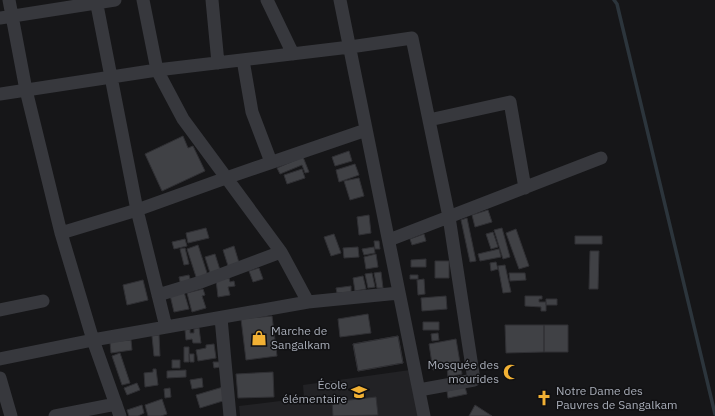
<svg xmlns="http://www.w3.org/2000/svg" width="715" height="416" font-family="'IBM Plex Sans',sans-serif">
<rect width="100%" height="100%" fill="#161618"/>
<path fill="#222225" d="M410,370l8,46h-178l-1,-10 65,-8 -1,-13z"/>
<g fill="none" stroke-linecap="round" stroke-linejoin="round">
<path stroke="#2c353c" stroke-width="3.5" d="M614,0l3,4 98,410"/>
</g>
<path fill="#404145" stroke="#303034" d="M183,136l5,12 5,-2 12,25 -43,20 -17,-37z
M349,151l3,10 -17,5 -3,-9z
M303,157l6,15 -4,1 -3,-8 -22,9 -3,-6z
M355,164l4,11 -20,7 -3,-12z
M302,169l3,9 -18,6 -3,-9z
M359,178l5,18 -14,4 -6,-19z
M488,210l4,12 -17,5 -3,-12z
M369,215l2,18 -12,2 -2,-18z
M467,218l9,43 -6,1 -9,-42z
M206,228l3,10 -21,5 -2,-10z
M502,228l8,29 -7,2 -9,-29z
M516,229l13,37 -10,3 -13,-36z
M493,232l5,15 -7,2 -5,-15z
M334,234l7,19 -10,3 -7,-19z
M424,234l2,7 -14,4 -2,-6z
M575,236h27v8h-27z
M185,239l2,7 -13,3 -2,-7z
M374,241h5l1,8h-5z
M198,245l10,31 -11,4 -10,-31z
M234,246l6,20 -11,3 -6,-19z
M358,247l1,10 -15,1 -1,-10z
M374,247l1,6 -11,2 -2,-6z
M185,248l4,16 -5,1 -4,-16z
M499,249l2,8 -21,4 -2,-7z
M590,251h9l-1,38h-9z
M215,254l6,19 -10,3 -6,-19z
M376,254l2,13 -12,2 -2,-12z
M426,259v8h-15v-7z
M435,261h14v17h-14z
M496,262l2,7 -7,2 -1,-8z
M505,265l6,27 -8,1 -5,-27z
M259,268l4,11 -10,3 -4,-11z
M381,272l2,16h-6l-3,-15z
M372,273l3,14 -7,1 -3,-14z
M509,273h16l1,7 -16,1z
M189,275l2,8 -10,3 -2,-9z
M410,275h8v4h-8z
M363,276l3,13 -11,2 -2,-13z
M229,278l1,4 4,-1 1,5 -7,1 2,8 -12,2 -2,-17z
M424,279l1,15 -7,1 -1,-15z
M143,280l5,20 -21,5 -4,-20z
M351,286v6l-14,1 -1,-5z
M203,289l2,6 -3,1 4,12 -14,4 -5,-19z
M184,292l5,17 -15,3 -4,-17z
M446,296l1,13 -25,2 -1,-13z
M525,296h17v3h-3v3h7v9h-5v-4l-16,-1z
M546,299h11v6h-11z
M368,314l3,19 -31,4 -2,-18z
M272,316l5,40 -31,4 -5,-41z
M423,322h16v8h-16z
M505,325h39v27l-38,1z
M544,325h24v27h-24z
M199,328l2,15h-8l-1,-4 -6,1 -1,-10 5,-1v4h4v-4z
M438,333l1,7 -7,1 -1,-7z
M159,335l1,21h-6l-2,-20z
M398,336l5,27 -45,8 -5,-27z
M398,336l5,27 -45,8 -5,-27z
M456,339l6,35 -14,3 -1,-10 -14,3 -4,-26z
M131,340l1,10 -21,3 -1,-11z
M214,344l2,14 -18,3 -2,-11 10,-2v-3z
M184,347h5v15h-5z
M120,353l10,30 -8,2 -10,-29z
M189,354h5v8h-4z
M172,360h8v8h-8z
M213,362h7v5l-6,1z
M153,369h3l2,16 -13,2 -1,-14 9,-1z
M186,370v7l-19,1v-7z
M273,372l1,25 -36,1 -2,-24z
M202,378l1,9 -11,2 -2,-9z
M137,383l3,7 -13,5 -3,-7z
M223,387l3,13 -26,8 -4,-13z
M465,387l2,7 -19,4 -1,-7z
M170,388l1,9 -6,1 -1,-9z
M376,397l2,18 -45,1 -1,-14z
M162,399l5,15 -6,2h-13l-3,-11z
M142,405l2,8 -6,3h-9l-2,-6z
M475,405l17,11h-23z"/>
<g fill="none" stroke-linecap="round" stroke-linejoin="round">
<path stroke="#37383d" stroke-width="13" d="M9,0l17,90 35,143 32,107 27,76
M96,0l41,210 29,117
M143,0l14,70 26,49 98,133 27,50
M212,0l6,63
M267,0l26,54
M340,0l84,416
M0,18l115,-18
M243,60l9,52 19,50
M0,94l157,-24 193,-23 62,-9 37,179 25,163 -55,10
M429,120l81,-18 15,86
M61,233l76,-23 89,-32 140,-48
M389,240l212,-82
M158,295l43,-13 80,-30
M0,310l43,-9
M221,318l9,98
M0,359l93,-19 215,-38 91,-9
M0,378l11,38
M55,416l61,-12"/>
</g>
<defs>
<symbol id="shop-bare" viewBox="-9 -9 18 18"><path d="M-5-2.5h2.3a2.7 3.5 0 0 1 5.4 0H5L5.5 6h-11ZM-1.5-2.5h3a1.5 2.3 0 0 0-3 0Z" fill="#f2b134" stroke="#111113" stroke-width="2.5" paint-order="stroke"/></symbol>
<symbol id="mosque-bare" viewBox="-9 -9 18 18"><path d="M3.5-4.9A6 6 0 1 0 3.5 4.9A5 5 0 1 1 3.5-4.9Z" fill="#f2b134" stroke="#111113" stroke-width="2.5" paint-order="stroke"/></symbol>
<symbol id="school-bare" viewBox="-9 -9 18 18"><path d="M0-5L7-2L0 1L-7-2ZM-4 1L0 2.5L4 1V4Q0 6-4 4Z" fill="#f2b134" stroke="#111113" stroke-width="2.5" paint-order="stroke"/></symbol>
<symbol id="church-bare" viewBox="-9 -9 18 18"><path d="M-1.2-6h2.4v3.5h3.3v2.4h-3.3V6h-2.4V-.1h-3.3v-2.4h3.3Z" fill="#f2b134" stroke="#111113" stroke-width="2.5" paint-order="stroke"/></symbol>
</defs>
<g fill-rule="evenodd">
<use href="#shop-bare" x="248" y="327" width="22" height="22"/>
<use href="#mosque-bare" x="500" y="361" width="22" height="22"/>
<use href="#school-bare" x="348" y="381" width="22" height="22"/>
<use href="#church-bare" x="533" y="387" width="22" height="22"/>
</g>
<g text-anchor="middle" stroke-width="3" stroke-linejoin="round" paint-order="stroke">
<g font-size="12" fill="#a8adb8" stroke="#111113" text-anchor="start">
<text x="271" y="335">Marche de<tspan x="271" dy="14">Sangalkam</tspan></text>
<text x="499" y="369" text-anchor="end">Mosquée des<tspan x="499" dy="14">mourides</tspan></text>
<text x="347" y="389" text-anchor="end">École<tspan x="347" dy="14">élémentaire</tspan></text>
<text x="556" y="395">Notre Dame des<tspan x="556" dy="14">Pauvres de Sangalkam</tspan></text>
</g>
</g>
</svg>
